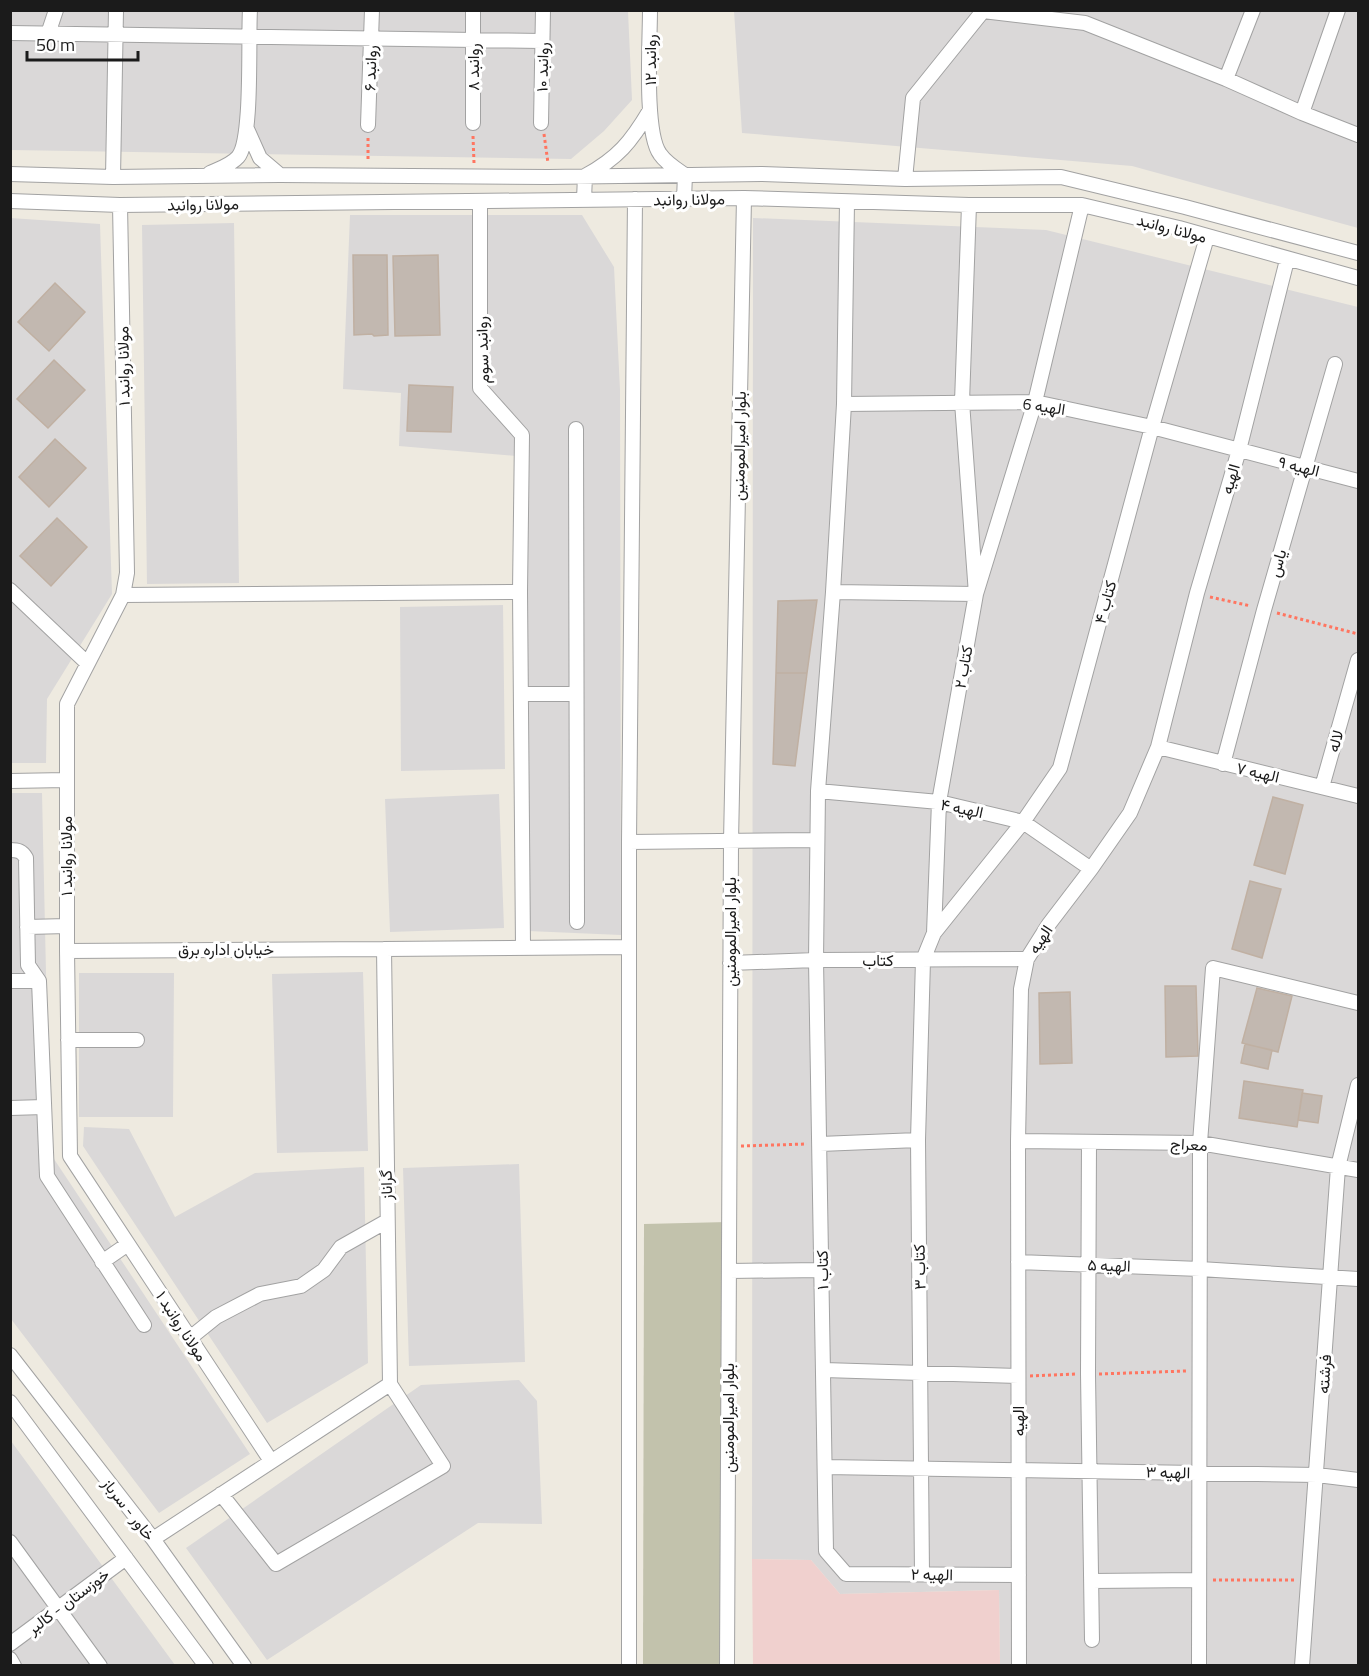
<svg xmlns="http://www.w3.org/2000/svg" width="1369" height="1676" font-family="'Titillium Web',Vazirmatn,sans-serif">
<rect width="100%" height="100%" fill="#eeeae0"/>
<path fill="#dad8d8" d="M11,11h617l4,89 -28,31 -33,28 -560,-9z
M734,11h624v217l-226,-62 -390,-33z
M350,215h232l32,52 6,123 1,545 -93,-4 -1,-474 -128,-11 2,-53 -58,-4z
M10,218l90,6 12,370 -65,105 -1,64h-35z
M753,218l293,12 312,77v1358h-358l-1,-75 -159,4 -29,-34 -59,-1z
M234,223l5,360 -92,1 -5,-359z
M503,605l2,164 -104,2 -1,-164z
M11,793h31l8,360 200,301 -91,59 -148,-194z
M499,794l5,134 -114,4 -5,-133z
M363,972l5,179 -91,2 -5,-179z
M79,973h95l-1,144h-94z
M84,1127l45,2 46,88 80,-44 109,-6 4,196 -101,60 -184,-277z
M519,1164l6,198 -116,4 -6,-198z
M519,1380l18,21 5,123 -64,-1 -211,137 -81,-112 235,-163z
M11,1441l164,224h-164z"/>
<path fill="#f0d0ce" d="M752,1559l59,1 29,34 159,-4 1,75h-247z"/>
<path fill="#c2c2ac" d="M728,1222l2,443 -87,1 1,-442z"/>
<path fill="#c2b8b0" stroke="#c0b0a2" stroke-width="1.5" d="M353,255h34l1,80 -14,1 -2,-2 -18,1z
M438,255l2,80 -45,1 -2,-80z
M55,283l30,29 -36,39 -31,-29z
M54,360l31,30 -37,38 -31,-29z
M409,385l44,2 -2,45 -44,-1z
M55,439l31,29 -37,39 -30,-30z
M57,518l30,29 -36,39 -31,-30z
M817,600l-10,73h-31l2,-72z
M776,673h31l-12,93 -22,-2z
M1273,797l30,8 -18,69 -31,-9z
M1250,881l31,8 -19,69 -30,-9z
M1165,986h31l2,70 -32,1z
M1257,988l35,8 -14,56 -36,-9z
M1070,992l2,71 -32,1 -1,-71z
M1245,1044l27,6 -4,19 -27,-6z
M1244,1081l59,9 -6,37 -58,-9z
M1302,1093l20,3 -4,27 -20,-3z"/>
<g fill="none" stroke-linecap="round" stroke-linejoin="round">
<defs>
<path id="minor" d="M473,10v113
M650,10c0,31 -6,122 10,144 6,9 16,15 25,21l-1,24
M10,33l532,8
M48,34l8,-24
M1226,79l27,-69
M1302,113l36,-103
M541,123l2,-113
M368,125l4,-115
M247,129l13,29 20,17
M210,173c9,-4 21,-8 28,-16 15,-17 10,-118 12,-147
M10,174l103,3 167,-2 268,2 214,-3 143,5 156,-2 124,30 173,46
M113,177l3,-167
M905,179l8,-81 70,-87 102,12 141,56 76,34 56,22
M584,199l1,-23c33,-18 46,-34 65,-66
M10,201l110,4 624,-7 225,7h113l97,23 179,50
M480,201v187l42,47 -2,157 3,355
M847,202l-3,202 -11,188 -15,199 -2,169 10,591 20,23 173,1
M120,205l7,368 -4,22 -56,109v247l3,205 201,305
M844,404l191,-2 117,25 206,54
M576,429l1,493
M10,590l77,73
M833,592l143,2 59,-192 47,-197
M123,595l397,-3
M521,694h55
M1158,747l200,49
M1223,764l41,-154 71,-246
M10,781l56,-1
M1322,787l36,-127
M818,791l121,11 84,20 68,47
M629,842l188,-2
M10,850c8,0 12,1 16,8l2,107 11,16 8,195 97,149
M27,927l40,-1
M934,933l5,-131 37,-208 -14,-192 7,-197
M67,951l317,-2
M730,963l86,-3 211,-1
M10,981h29
M68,1040h69
M10,1108l34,-1
M1018,1141l182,2 158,27
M1089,1142l-1,232 4,266
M820,1144l98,-4
M102,1262l26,-18
M1018,1262l182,7 158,10
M729,1271l93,-1
M190,1338l26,-21 44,-23 41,-8 23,-16 17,-23 46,-26
M10,1355l143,184 91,127
M824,1370l194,6
M10,1402l196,264
M826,1467l491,8 41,5
M221,1494l55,70 167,-98 -53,-82
M153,1539l237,-155 -6,-435 245,-2
M10,1542l90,124
M922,1574l-4,-434 5,-180 11,-27 89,-111 37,-54 92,-341 55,-190
M1091,1581l108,-1
M10,1644l116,-86
M10,1659l4,7
M629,1666v-824l6,-643
M727,1666l4,-824 13,-644
M1019,1666l-1,-525 3,-152 6,-30 22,-35 42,-55 39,-56 28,-66 39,-154 42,-143 48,-190
M1199,1666l1,-523 13,-175 145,35
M1302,1666l36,-499 20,-82"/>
</defs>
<use href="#minor" stroke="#a2a2a2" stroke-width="16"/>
<path stroke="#ff7560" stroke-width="3" stroke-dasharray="3 3" stroke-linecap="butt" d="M544,134l4,29
M473,136l1,27
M368,138v24
M1210,597l41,9
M1277,613l81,21
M741,1146l66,-2
M1099,1374l87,-3
M1030,1376l45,-2
M1213,1580h83"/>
<use href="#minor" stroke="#fff" stroke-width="14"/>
</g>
<g text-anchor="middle" stroke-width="6" stroke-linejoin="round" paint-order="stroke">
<g font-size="16" fill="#1b1b1b" stroke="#fff">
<text transform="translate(650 60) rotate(-90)" y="6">روانبد ۱۲</text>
<text transform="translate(473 67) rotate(-90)" y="6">روانبد ۸</text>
<text transform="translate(542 67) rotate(-89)" y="6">روانبد ۱۰</text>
<text transform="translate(370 68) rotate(-88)" y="6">روانبد ۶</text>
<text transform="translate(689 199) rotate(-1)" y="6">مولانا روانبد</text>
<text transform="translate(203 204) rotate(-1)" y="6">مولانا روانبد</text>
<text transform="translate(1172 228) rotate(15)" y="6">مولانا روانبد</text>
<text transform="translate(482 350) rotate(-92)" y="6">روانبد سوم</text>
<text transform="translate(123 366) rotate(-91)" y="6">مولانا روانبد ۱</text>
<text transform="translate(1044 406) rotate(8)" y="6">الهیه 6</text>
<text transform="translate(739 446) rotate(-89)" y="6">بلوار امیرالمومنین</text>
<text transform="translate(1299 466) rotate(14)" y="6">الهیه ۹</text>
<text transform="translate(1230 479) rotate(-74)" y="6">الهیه</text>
<text transform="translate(1277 563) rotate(-74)" y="6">یاس</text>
<text transform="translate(1105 602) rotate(-75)" y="6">کتاب ۴</text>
<text transform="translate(963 667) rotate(-80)" y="6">کتاب ۲</text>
<text transform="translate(1335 741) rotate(-74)" y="6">لاله</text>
<text transform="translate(1258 772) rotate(13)" y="6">الهیه ۷</text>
<text transform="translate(962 808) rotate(12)" y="6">الهیه ۴</text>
<text transform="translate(66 856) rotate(-90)" y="6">مولانا روانبد ۱</text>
<text transform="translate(730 932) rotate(-90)" y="6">بلوار امیرالمومنین</text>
<text transform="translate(1040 939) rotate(-57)" y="6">الهیه</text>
<text x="226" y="955">خیابان اداره برق</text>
<text x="878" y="966">کتاب</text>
<text transform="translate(1189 1144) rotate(3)" y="6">معراج</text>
<text transform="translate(386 1185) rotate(-91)" y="6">گراناز</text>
<text transform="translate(1109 1265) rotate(2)" y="6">الهیه ۵</text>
<text transform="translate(919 1267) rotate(-91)" y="6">کتاب ۳</text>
<text transform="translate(822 1270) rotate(-91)" y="6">کتاب ۱</text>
<text transform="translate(182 1326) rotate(57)" y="6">مولانا روانبد ۱</text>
<text transform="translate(1324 1374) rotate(-86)" y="6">فرشته</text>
<text transform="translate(728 1418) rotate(-90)" y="6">بلوار امیرالمومنین</text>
<text transform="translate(1018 1421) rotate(-90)" y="6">الهیه</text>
<text transform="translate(1168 1472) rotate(1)" y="6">الهیه ۳</text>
<text transform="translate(129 1509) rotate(52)" y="6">خاور - سرباز</text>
<text transform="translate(932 1574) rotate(1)" y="6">الهیه ۲</text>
<text transform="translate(68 1601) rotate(-37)" y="6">خوزستان - کالبر</text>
</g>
</g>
<rect width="1369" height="1676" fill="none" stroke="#1b1b1b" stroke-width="24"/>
<path d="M27 51v9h111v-9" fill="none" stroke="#1b1b1b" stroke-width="3"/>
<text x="36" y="51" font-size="18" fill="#1b1b1b" stroke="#ffffff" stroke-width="4.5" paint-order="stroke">50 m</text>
</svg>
